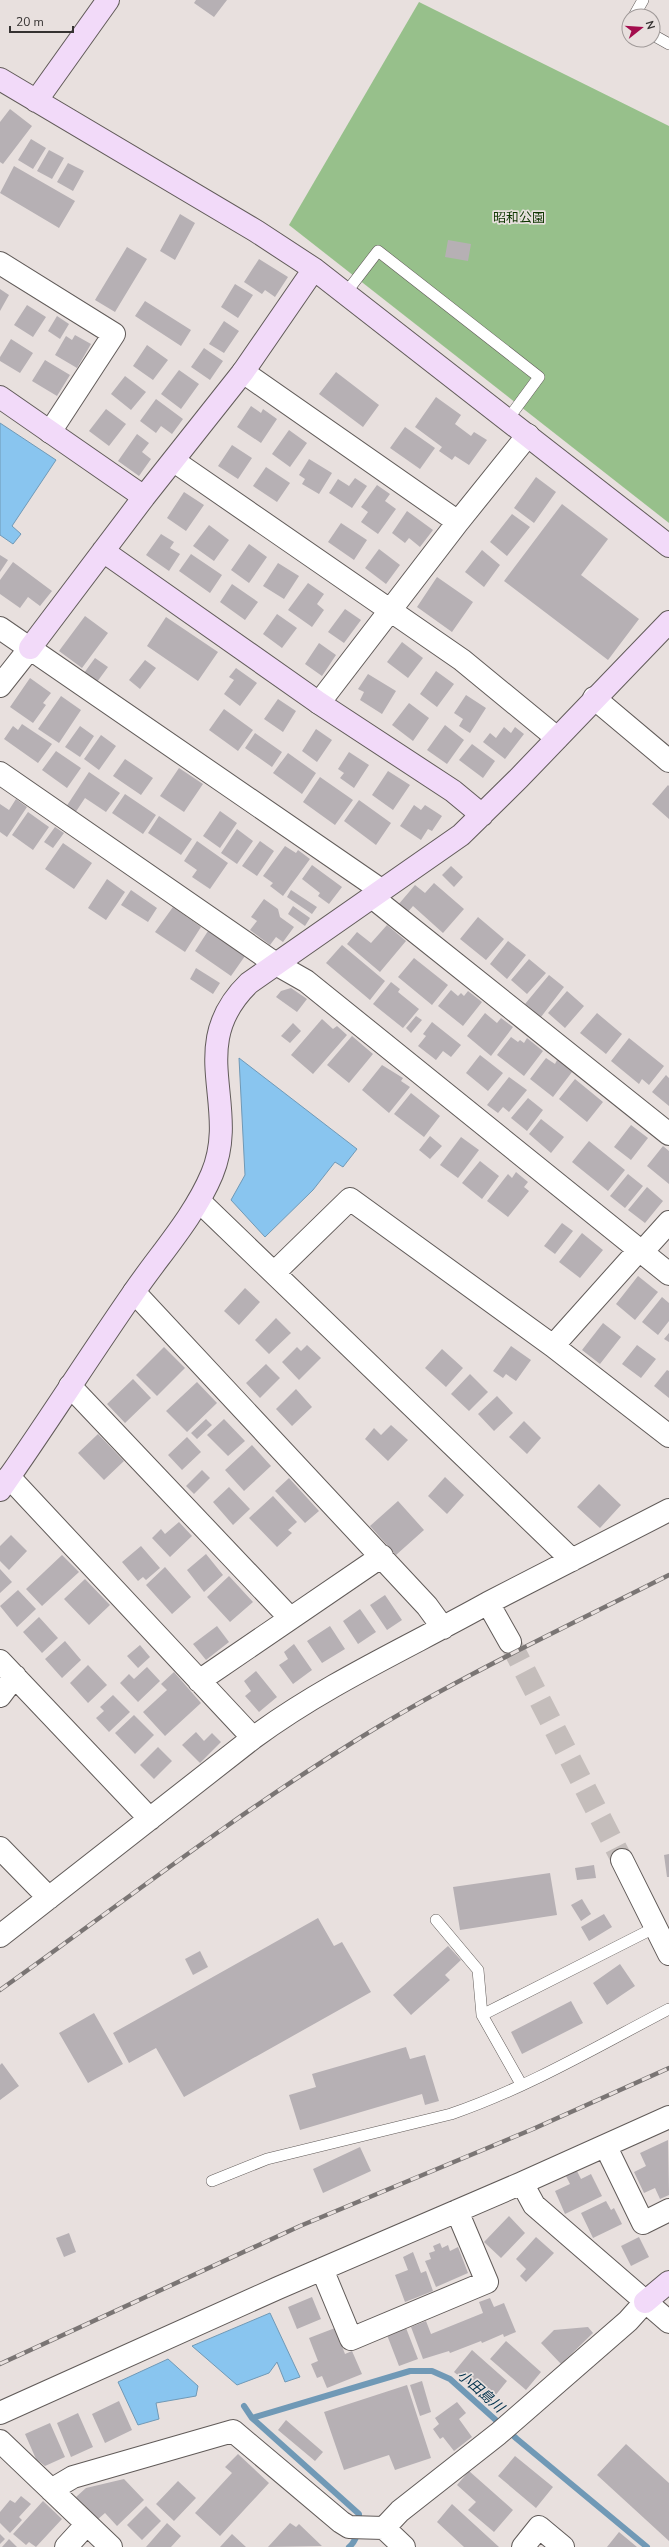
<svg xmlns="http://www.w3.org/2000/svg" width="669" height="2547" font-family="'Nunito Sans','Noto Sans JP',sans-serif">
<rect width="100%" height="100%" fill="#e8e0de"/>
<path fill="#97c08b" d="M419,2l250,124v397l-380,-298z"/>
<path fill="#89c5ef" stroke="#7099b6" d="M0,423l56,37 -44,66 9,8 -8,10 -13,-9z
M239,1058l118,91 -14,18 -8,-5 -22,28 -48,47 -34,-37 14,-25z
M270,2313l30,64 -15,5 -8,-20 -8,11 -32,12 -45,-39z
M168,2359l30,27 -2,10 -40,7 3,16 -21,6 -20,-43z"/>
<g fill="none" stroke-linecap="round" stroke-linejoin="round">
<path stroke="#7099b6" stroke-width="6" d="M244,2406l8,12 107,96c1,11 -1,26 -10,33
M252,2418l158,-47h22l18,8 67,60 130,108"/>
</g>
<path fill="#b6b0b4" d="M196,0h31l-13,17 -20,-14z
M10,109l22,17 -29,38 -3,-2v-40z
M31,139l15,9 -13,21 -15,-9z
M49,150l15,8 -12,21 -15,-8z
M68,163l16,8 -11,20 -16,-9z
M14,166l61,35 -16,27 -59,-35z
M180,214l15,9 -20,37 -15,-9z
M448,240l23,4 -3,17 -23,-4z
M127,247l20,12 -32,53 -20,-12z
M259,259l29,18 -13,20 -10,-7 -3,4 -18,-12z
M235,284l18,11 -15,23 -17,-11z
M0,289l9,6 -9,16z
M145,301l46,29 -10,16 -46,-30z
M27,305l19,12 -13,20 -19,-12z
M57,316l12,8 -9,15 -12,-8z
M224,321l15,10 -15,22 -15,-9z
M75,335l16,9 -14,24 -22,-13 11,-19 6,4z
M11,339l22,14 -13,20 -20,-12v-4z
M147,345l21,15 -15,20 -20,-14z
M204,348l19,13 -13,19 -19,-13z
M45,360l25,15 -13,21 -25,-15z
M179,370l20,14 -18,25 -20,-15z
M336,372l43,33 -16,22 -44,-33z
M125,376l21,16 -15,18 -20,-16z
M436,397l25,18 -6,9 16,12 3,-4 13,8 -18,25 -14,-9 -3,4 -13,-9 3,-4 -27,-20z
M156,399l27,20 -11,15 -11,-8 -5,7 -16,-12z
M251,406l10,7 2,-4 14,10 -16,24 -24,-16z
M106,409l20,15 -17,22 -20,-15z
M405,427l30,21 -15,21 -30,-21z
M289,430l18,13 -17,24 -18,-13z
M137,434l12,9 -7,9 9,7 -12,17 -21,-15z
M232,445l20,13 -14,21 -20,-13z
M309,459l23,14 -13,21 -17,-10 3,-5 -6,-4z
M266,467l24,16 -13,19 -24,-16z
M536,477l20,15 -22,31 -20,-15z
M355,478l12,8 -15,22 -23,-15 9,-14 11,7z
M377,485l13,9 -5,7 11,8 -18,25 -17,-12 7,-10 -7,-5z
M184,492l20,13 -18,26 -19,-13z
M562,504l46,35 -27,36 58,44 -31,41 -104,-79z
M407,511l26,19 -13,17 -11,-9 -4,5 -13,-10z
M512,514l18,13 -23,29 -17,-14z
M341,523l26,17 -13,20 -26,-18z
M209,525l20,15 -15,21 -21,-15z
M161,534l13,8 -4,6 10,6 -11,17 -23,-16z
M249,544l18,13 -18,26 -18,-13z
M379,549l21,16 -14,19 -21,-16z
M482,550l18,15 -16,22 -19,-15z
M191,554l31,21 -12,18 -31,-22z
M0,555l8,5 -8,12z
M13,562l39,29 -12,15 -12,-9 -8,11 -20,-14v-14z
M278,563l21,13 -15,23 -21,-13z
M437,577l36,25 -21,30 -35,-25z
M308,583l16,11 -7,10 7,6 -12,17 -24,-17z
M232,584l26,18 -13,18 -25,-18z
M345,609l16,11 -17,23 -16,-11z
M277,614l20,14 -15,20 -19,-14z
M85,616l23,17 -26,35 -23,-17z
M166,617l52,35 -20,29 -51,-35z
M402,642l21,16 -15,20 -21,-16z
M319,643l17,12 -14,21 -17,-12z
M95,658l13,9 -11,15 -13,-9z
M145,660l11,8 -16,21 -11,-9z
M236,668l21,15 -17,23 -16,-12 10,-14 -5,-3z
M436,671l18,13 -17,23 -17,-13z
M368,674l28,17 -14,23 -22,-14 4,-8 -6,-3z
M30,678l21,15 -8,10 3,2 -13,18 -23,-16z
M466,695l20,13 -16,25 -11,-7 4,-7 -9,-6z
M61,696l20,14 -22,33 -21,-14z
M278,699l18,12 -13,21 -19,-13z
M409,703l20,15 -16,23 -21,-16z
M224,709l29,21 -15,21 -29,-21z
M22,724l30,20 -14,19 -34,-24 9,-13 5,4z
M445,725l19,15 -17,24 -20,-14z
M80,726l14,10 -14,21 -15,-10z
M504,727l7,6 4,-6 9,7 -19,25 -22,-17 7,-9 6,5z
M316,729l16,11 -15,22 -15,-11z
M255,733l27,19 -10,15 -27,-19z
M101,735l15,11 -17,24 -15,-11z
M472,744l23,17 -12,17 -24,-18z
M56,751l25,17 -14,20 -25,-18z
M349,752l20,13 -15,23 -14,-10 4,-5 -6,-4z
M288,753l28,20 -14,21 -29,-21z
M125,759l28,19 -12,17 -28,-19z
M179,768l24,16 -19,28 -24,-16z
M388,771l22,14 -17,25 -21,-15z
M89,772l31,21 -14,19 -21,-14 -10,15 -9,-6z
M320,777l33,23 -18,25 -32,-23z
M668,785l1,1v33l-17,-15z
M125,794l31,21 -13,19 -31,-21z
M16,799l11,8 -20,30 -7,-5v-28l9,6z
M359,800l32,23 -15,22 -32,-24z
M414,805l7,5 4,-5 17,11 -10,15 -4,-2 -7,11 -21,-14z
M220,811l17,12 -17,25 -17,-12z
M28,812l21,15 -16,23 -21,-15z
M159,816l33,23 -11,16 -33,-22z
M55,827l9,6 -11,15 -9,-6z
M237,829l16,12 -16,23 -16,-11z
M197,841l31,22 -18,26 -18,-12 5,-7 -13,-9z
M260,841l14,10 -17,25 -15,-10z
M63,843l29,20 -18,26 -29,-20z
M285,846l11,7 2,-3 12,9 -27,37 -13,-10 3,-3 -10,-7z
M312,865l30,22 -13,17 -11,-8 2,-3 -18,-14z
M451,866l12,11 -9,10 -12,-12z
M107,879l18,13 -19,28 -18,-12z
M434,883l30,26 -21,24 -30,-27 -6,7 -9,-8 17,-20 10,8z
M131,890l26,18 -9,14 -27,-17z
M291,890l26,17 -5,7 -25,-17z
M264,899l14,10 2,8 14,10 -11,15 -7,-5 -6,8 -20,-15 7,-9 -6,-4z
M293,906l17,12 -5,8 -17,-12z
M173,907l28,20 -16,25 -30,-20z
M478,917l26,22 -18,21 -26,-21z
M387,925l19,16 -26,31 -33,-28 10,-12 14,11z
M208,931l37,25 -14,20 -36,-25z
M508,941l18,14 -19,24 -17,-15z
M342,945l43,36 -15,19 -44,-37z
M414,958l34,27 -16,20 -34,-28z
M529,959l17,14 -19,21 -16,-14z
M196,968l24,15 -7,11 -23,-15z
M549,975l15,12 -23,30 -16,-13z
M391,982l9,7 -2,3 21,17 -16,19 -30,-24z
M291,988l16,11 -10,13 -21,-15 5,-6z
M451,990l7,6 3,-3 3,3 4,-5 14,11 -19,24 -25,-20z
M567,991l17,15 -19,22 -17,-15z
M485,1013l12,10 4,-5 12,9 -22,29 -24,-20z
M597,1013l25,21 -16,20 -26,-21z
M416,1016l6,4 -11,13 -5,-5z
M322,1019l11,10 4,-3 10,9 -34,39 -22,-19z
M432,1022l29,23 -10,12 -8,-6 -7,9 -18,-14 8,-10 -3,-2z
M293,1023l8,8 -11,12 -9,-7z
M352,1036l21,18 -24,29 -22,-18z
M511,1037l7,5 2,-2 4,3 3,-5 16,13 -19,25 -27,-21z
M629,1038l35,28 -15,19 -7,-6 -3,5 -28,-23z
M480,1055l23,18 -15,18 -22,-18z
M546,1058l9,6 2,-4 15,12 -19,25 -23,-18z
M382,1065l21,13 -2,3 9,6 -21,26 -27,-23z
M666,1075l3,3v28l-17,-14z
M509,1077l18,13 -18,22 -6,-5 -5,6 -11,-8z
M575,1079l28,23 -16,20 -28,-23z
M411,1093l29,23 -16,21 -30,-23z
M528,1098l15,12 -16,21 -16,-13z
M541,1119l23,18 -13,16 -22,-19z
M631,1125l17,13 -17,22 -17,-13z
M430,1136l12,10 -12,13 -11,-9z
M461,1137l18,13 -21,28 -18,-13z
M589,1141l36,29 -17,21 -36,-29z
M663,1146l6,5v33l-22,-18z
M480,1161l19,15 -17,23 -20,-16z
M516,1172l12,10 -4,5 5,4 -21,26 -21,-16 21,-27 4,4z
M628,1174l15,12 -18,22 -15,-12z
M647,1187l16,14 -18,22 -17,-13z
M562,1223l11,8 -18,23 -11,-8z
M582,1233l21,17 -23,28 -21,-16z
M638,1276l20,16 -23,28 -19,-16z
M245,1288l15,14 -21,23 -15,-14z
M662,1297l7,6v18l-11,14 -16,-13z
M276,1318l15,15 -22,21 -14,-14z
M603,1323l18,14 -21,27 -18,-14z
M669,1333v9l-5,-3z
M307,1345l14,13 -22,22 -17,-18 15,-15 4,4z
M637,1345l19,14 -15,19 -19,-14z
M511,1346l20,14 -15,21 -10,-7 -3,4 -10,-7z
M164,1347l21,21 -28,28 -21,-21z
M442,1349l21,19 -17,19 -21,-19z
M266,1364l14,14 -20,20 -14,-15z
M667,1370l2,1v27l-15,-12z
M470,1374l18,18 -19,19 -18,-17z
M133,1379l18,19 -26,25 -18,-19z
M197,1382l20,21 -30,29 -21,-21z
M296,1389l16,18 -20,19 -16,-17z
M497,1396l16,17 -19,18 -16,-17z
M206,1419l6,6 -15,14 -6,-6z
M224,1419l21,22 -17,15 -21,-21z
M524,1421l17,17 -14,16 -18,-17z
M391,1425l17,15 -20,21 -23,-22 9,-11 7,7z
M98,1434l26,27 -20,19 -26,-27z
M187,1437l14,15 -19,18 -14,-15z
M252,1445l19,21 -27,25 -19,-21z
M202,1470l8,8 -16,16 -8,-8z
M445,1477l19,18 -17,19 -19,-18z
M289,1478l30,33 -14,12 -30,-32z
M599,1484l22,21 -21,23 -23,-21z
M229,1487l21,22 -17,16 -20,-23z
M273,1496l24,26 -9,8 4,3 -15,14 -28,-29z
M398,1501l26,29 -28,25 -26,-29z
M179,1522l13,14 -22,21 -18,-19 9,-9 4,5z
M11,1535l16,16 -18,19 -9,-9v-15z
M141,1546l19,22 -14,12 -3,-3 -5,4 -16,-19z
M206,1554l17,21 -19,17 -17,-22z
M62,1555l17,17 -37,34 -16,-17z
M165,1567l26,30 -19,17 -26,-29z
M0,1569l12,13 -12,11z
M229,1576l24,26 -23,20 -23,-25z
M85,1579l25,26 -21,20 -25,-26z
M18,1590l18,19 -19,18 -17,-21z
M385,1595l17,25 -15,10 -17,-25z
M360,1609l16,23 -18,12 -15,-23z
M39,1617l19,21 -16,15 -19,-21z
M217,1626l12,16 -23,18 -13,-16z
M330,1626l15,23 -23,14 -15,-22z
M65,1641l16,19 -19,18 -17,-19z
M294,1644l18,26 -19,14 -14,-19 9,-6 -4,-7z
M140,1645l10,12 -12,11 -11,-12z
M88,1665l19,20 -19,18 -18,-20z
M147,1667l13,14 -22,21 -18,-19 9,-9 5,5z
M256,1671l21,26 -18,15 -14,-16 6,-5 -7,-10z
M174,1672l27,31 -36,33 -22,-24 24,-22 -6,-6z
M113,1695l17,17 -21,20 -13,-14 8,-7 -4,-4z
M134,1715l20,20 -19,19 -20,-21z
M196,1732l8,9 8,-8 9,9 -21,21 -18,-18z
M158,1747l14,14 -18,18 -14,-14z
M669,1854v23h-2l-3,-22z
M594,1865l2,13 -19,2 -2,-12z
M550,1873l7,42 -97,15 -7,-43z
M582,1899l9,15 -10,7 -10,-16z
M604,1914l8,13 -23,14 -8,-14z
M318,1918l16,28 8,-4 29,50 -187,105 -28,-49 -27,15 -16,-30z
M448,1946l13,14 -16,15 5,5 -39,35 -18,-20z
M200,1951l8,16 -15,8 -8,-16z
M620,1964l15,22 -28,19 -14,-22z
M571,2001l12,22 -61,31 -11,-22z
M94,2013l29,51 -35,19 -29,-50z
M406,2047l4,12 15,-4 14,46 -14,4 -3,-11 -122,36 -11,-35 27,-8 -4,-13z
M2,2063l17,23 -19,14v-35z
M668,2140l1,55 -9,4 -5,-11 -11,5 -10,-21 12,-6 -6,-13z
M360,2147l11,24 -48,22 -10,-24z
M577,2171l4,8 10,-5 11,22 -37,18 -10,-23 15,-7 -4,-8z
M606,2201l5,9 3,-2 8,16 -29,14 -12,-25z
M509,2216l16,17 -24,25 -17,-16z
M69,2233l7,19 -12,5 -8,-19z
M536,2237l18,16 -28,29 -6,-6 6,-7 -10,-10z
M639,2237l10,20 -18,9 -10,-20z
M440,2243l2,5 6,-3 2,6 8,-4 10,26 -32,14 -11,-26 6,-2 -2,-6 6,-2 -2,-5z
M413,2252l8,21 5,-2 7,20 -28,11 -10,-27 13,-5 -5,-13z
M312,2297l9,22 -24,10 -9,-22z
M490,2298l4,9 10,-4 12,29 -12,5 -1,-3 -21,9 -1,-2 -31,12 -1,-2 -26,8 -12,-32 15,-6 5,13 52,-21 -4,-11z
M588,2327l5,6 -32,31 -20,-21 13,-13z
M335,2328l10,26 7,-3 10,23 -35,14 -5,-12 -5,2 -6,-14 7,-3 -9,-23z
M406,2328l12,31 -19,7 -12,-31z
M506,2341l35,31 -15,18 -36,-31z
M472,2350l35,31 -17,21 -36,-30z
M422,2381l9,31 -11,4 -10,-31z
M407,2385l24,73 -36,12 -6,-15 -45,15 -20,-58z
M119,2401l13,29 -27,13 -13,-29z
M457,2402l9,11 -7,6 13,18 -18,14 -11,-14 -3,2 -7,-10 6,-5 -4,-6z
M78,2413l15,34 -22,10 -14,-34z
M286,2420l37,32 -8,9 -37,-31z
M50,2423l15,34 -20,9 -9,-7 -11,-25z
M626,2444l43,39v58l-72,-66z
M238,2454l31,29 -49,53 -25,-23 37,-40 -7,-6z
M515,2456l38,31 -17,21 -38,-32z
M469,2471l44,39 -19,22 -26,-22 8,-8 -19,-17z
M124,2479l20,21 -27,26 -12,-13 -8,7 -21,-23 10,-9z
M178,2481l18,17 -22,23 -18,-17z
M21,2496l10,8 -12,13 3,3 -12,13 -10,-10v-11l10,-12 5,3z
M43,2501l19,18 -26,28 -7,-5 -3,3 -13,-11z
M452,2504l47,43h-35l-27,-25z
M146,2506l15,15 -19,19 -15,-15z
M167,2523l14,13 -10,11h-25z
M290,2523l6,4 3,-3 23,22 -54,1z
M619,2532l18,15h-30z
M0,2534l5,5 -5,5z
M232,2534l14,13h-26z
M9,2539l8,8h-15z"/>
<g fill="none" stroke-linecap="round" stroke-linejoin="round">
<path stroke="#c4bdbb" stroke-width="22" stroke-dasharray="22 11" stroke-linecap="butt" d="M510,1642l112,218"/>
<defs>
<path id="lane" d="M634,16l9,-16
M653,35l16,9
M345,294l33,-43 161,126 -31,42
M436,1920l42,50 4,45 39,69
M482,2015l174,-88
M212,2181l55,-22 184,-45c76,-26 147,-68 218,-105"/>
<path id="street" d="M0,263l114,71 -64,98
M243,372l215,150
M174,461l288,199 95,78
M0,628l381,262
M0,686l30,-38
M594,698l75,63
M319,703l139,-181 70,-87
M0,773l276,191 30,17 363,293
M372,897l297,237
M199,1201l373,359
M642,1252l27,-30
M274,1273l76,-74 203,147 116,90
M134,1292l293,314 16,22
M553,1346l86,-96
M70,1386l220,232
M9,1477l244,261
M488,1603l181,-93
M0,1661l150,158
M199,1681l183,-125
M0,1696l15,-20
M0,1848l49,50
M622,1860l47,94
M0,1936l253,-198c73,-54 156,-91 235,-135l22,39
M606,2147l37,76 26,-13
M522,2183l147,-66
M322,2269l29,70 136,-57 -30,-71
M0,2413l278,-125 244,-105 12,22 135,117
M0,2441l111,106
M51,2490l22,-13 160,-46 108,91 8,5 35,1 20,19
M384,2528l16,-17 98,-77 130,-113 17,-19
M66,2547l21,-23
M523,2547l16,-20 24,20"/>
<path id="secondary" d="M0,79l256,152 58,38 355,277
M36,101l72,-101
M0,397l144,100
M103,551l216,152 134,88 29,24
M30,648l114,-151 99,-125 71,-103
M0,1490c46,-65 88,-132 134,-198 26,-38 60,-75 78,-118 29,-69 -28,-128 37,-191l212,-148 58,-57 150,-156
M645,2302l24,-20"/>
</defs>
<use href="#lane" stroke="#615b59" stroke-width="12"/>
<use href="#street" stroke="#615b59" stroke-width="24"/>
<use href="#secondary" stroke="#615b59" stroke-width="24"/>
<use href="#lane" stroke="#fff" stroke-width="11"/>
<use href="#street" stroke="#fff" stroke-width="22"/>
<use href="#secondary" stroke="#f2daf9" stroke-width="22"/>
<defs>
<path id="rail" d="M0,1990c115,-82 227,-169 347,-244 101,-64 215,-117 322,-171
M0,2364l300,-138 233,-97 136,-61"/>
</defs>
<use href="#rail" stroke="#7a7574" stroke-width="4.5"/>
<use href="#rail" stroke="#e8e0de" stroke-width="3" stroke-dasharray="9" stroke-linecap="butt"/>
</g>
<g text-anchor="middle" stroke-width="3.5" stroke-linejoin="round" paint-order="stroke">
<g font-size="13" fill="#0e3600" stroke="#e8e0de">
<text x="519" y="222">昭和公園</text>
</g>
<g font-size="14" font-style="italic" fill="#00314c" stroke="#e8e0de">
<text transform="translate(481 2391) rotate(41)" y="5">小田島川</text>
</g>
</g>
<g transform="translate(641 28) rotate(73)"><circle r="19" fill="#e8e0de" stroke="#a09a99"/>
<path d="M0-3L7 15L0 10L-7 15Z" fill="#a30d4d"/>
<text y="-6" font-size="11" font-weight="bold" text-anchor="middle" fill="#353231">N</text>
</g>
<path d="M10 26v6h63v-6" fill="none" stroke="#353231" stroke-width="2"/>
<text x="16" y="26" font-size="12" fill="#353231" stroke="#e8e0de" stroke-width="3" paint-order="stroke">20 m</text>
</svg>
